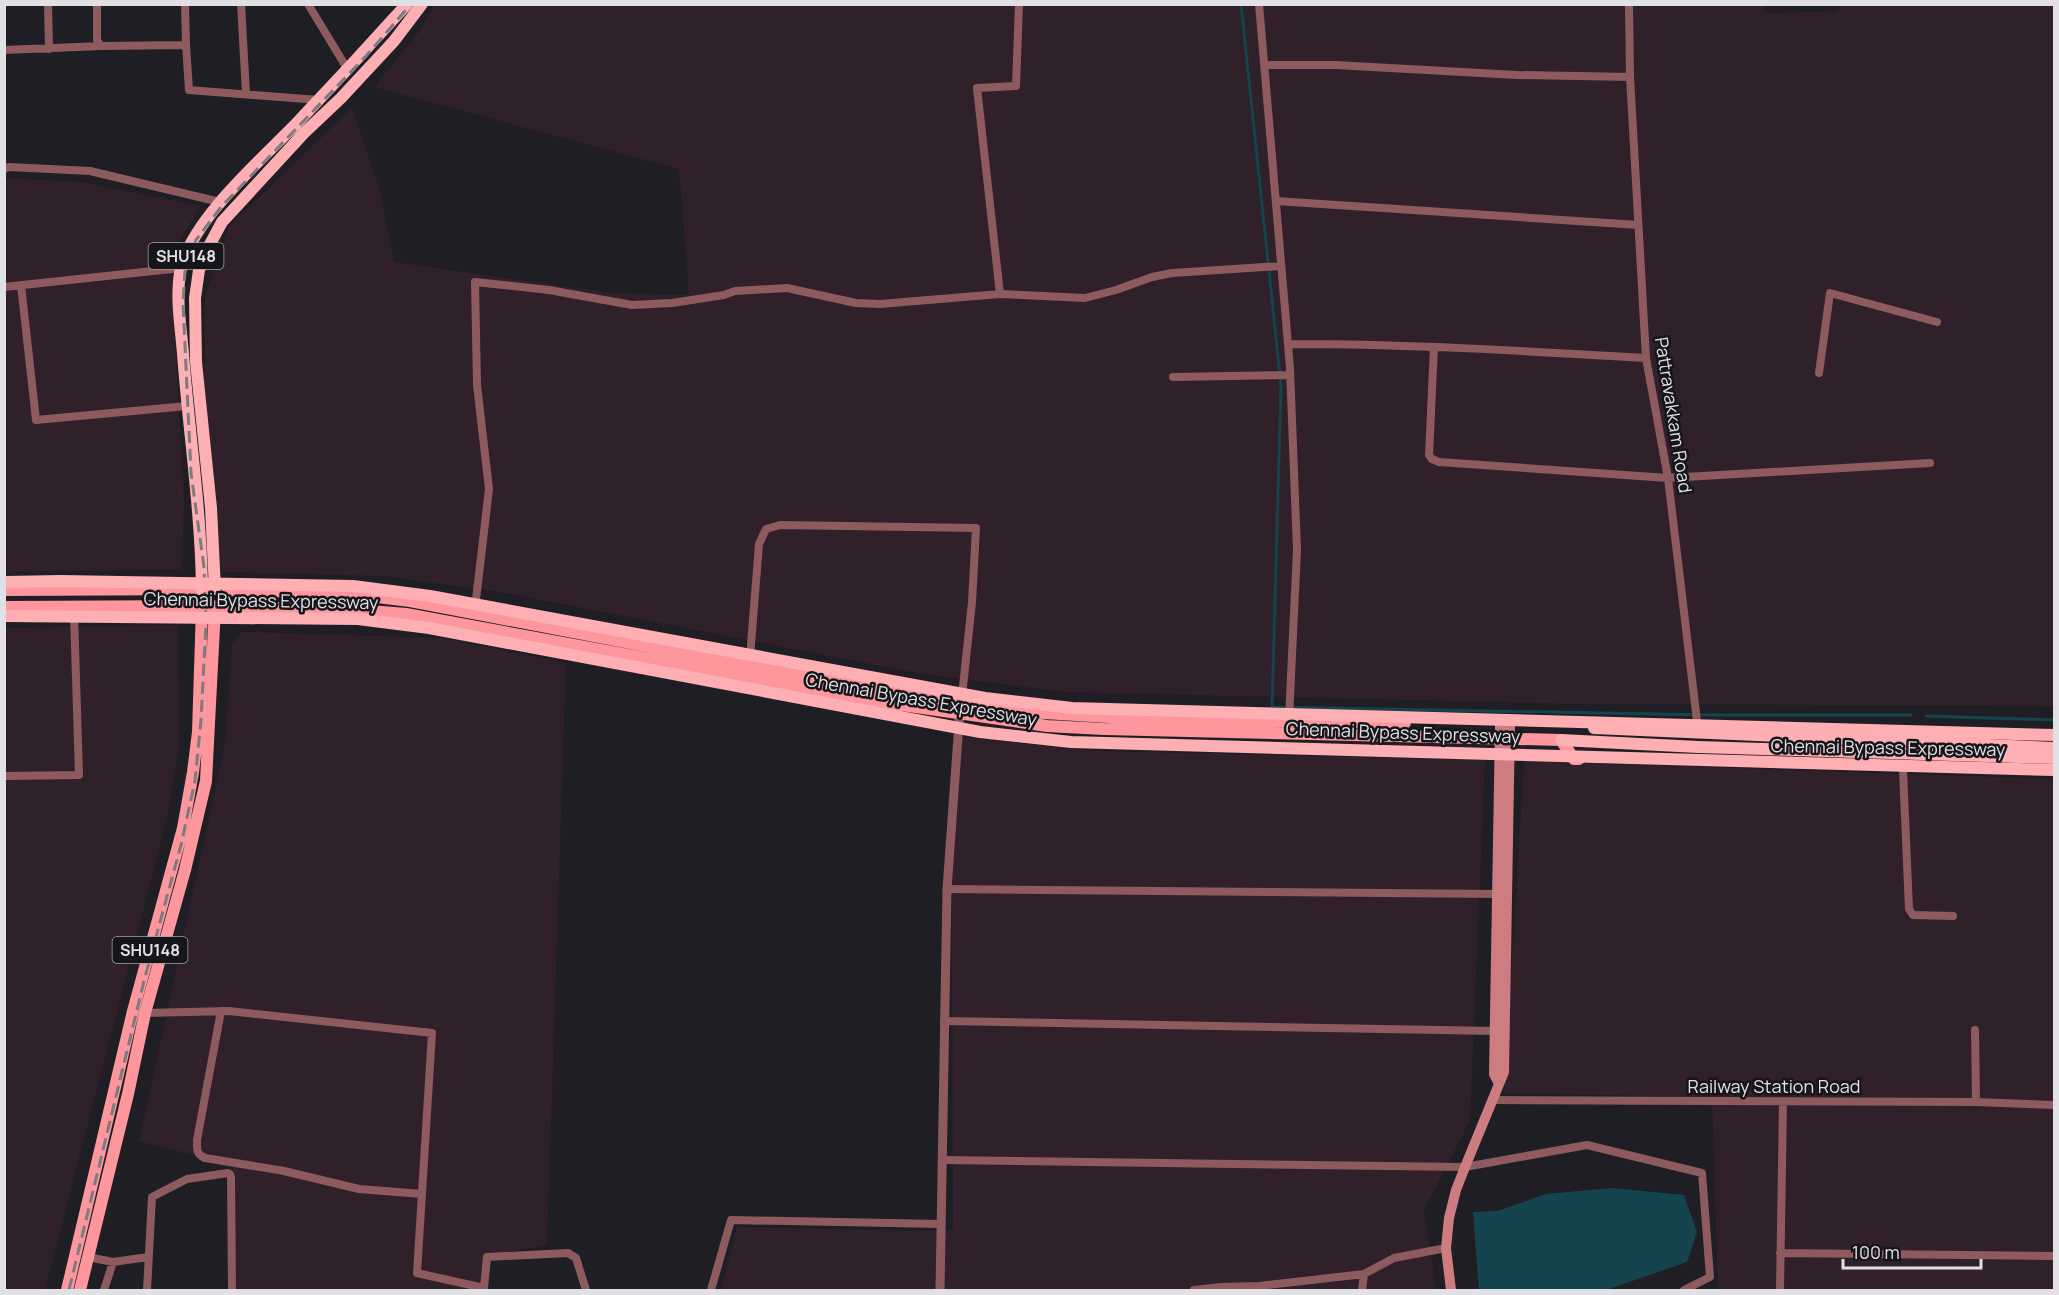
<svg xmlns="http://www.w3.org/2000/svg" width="2059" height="1295" font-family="Manrope,sans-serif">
<rect width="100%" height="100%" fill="#1e1e24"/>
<path fill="#30202a" d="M1761,4l6,9 71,-2 2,-7 214,1v701l-471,-2 -517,-12 -143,-18 -423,-82 -117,-16 -162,-4 -17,-177 1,-99 24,-70 123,-118 27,79 15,75 218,31 77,2 -10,-126 -305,-82 47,-58 13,-24z
M5,178l76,4 120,24 -22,35 -7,49 12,209 -2,70 -177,3z
M178,625l1,121 -13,76 -121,468h-40l-1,-662z
M242,632l200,6 124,25 -19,582 -62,11 -5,34h-245l-2,-125 -94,-24 86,-397 7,-100z
M962,737l134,14 389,9 -15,361 -46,89 12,80h-715l16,-63 186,4 30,-1 -1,-351z
M1524,761l530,18v511h-336l-6,-193 -208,-4z"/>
<path fill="#14444d" d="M1612,1188l72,7 13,37 -10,30 -81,28h-127l-6,-78 24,-1 49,-17z"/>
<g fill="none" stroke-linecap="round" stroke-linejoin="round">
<path stroke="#14444d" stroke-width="3" d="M1241,4l40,382 -9,321 438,8h201
M1926,716l128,4"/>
<path stroke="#8d5b5e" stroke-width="8" d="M48,4l1,45
M97,4v36l4,6 85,-1 3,45 130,10
M185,4l1,41
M241,4l5,89
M308,4l40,66
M1259,4l31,364 7,182 -8,168
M1629,4l1,73 16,281 22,120 29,243
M4,50l97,-4
M1265,65h70l182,10 113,2
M4,169l5,-2 81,4 130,31
M1276,201l362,24
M21,285l15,135 151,-14
M4,287l177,-19
M1000,294l-23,-206 39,-2 3,-82
M1288,344c120,0 239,7 358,14
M1434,347l-5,108 3,4 7,3 229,16 262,-15
M1819,373l11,-80 107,29
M1173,377l117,-2
M475,608l14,-119 -12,-104 -2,-103 74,8 83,15 40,-2 52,-8 11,-4 52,-3 69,15 24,1 120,-10 85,4 31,-8 36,-13 20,-4 109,-7
M750,657l9,-113 7,-15 14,-4 196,3 -4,74 -10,94
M1903,770l6,139 4,6 40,1
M4,776l75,-1 -5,-161
M947,889l551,5
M221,1011l-24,129c0,9 -1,14 8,18l79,13 75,18 63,5
M145,1013l84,-2 203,22 -15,240 67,15 3,-31 81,-4 8,5 10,32
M944,1021l551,10
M1975,1030l1,72
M1493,1100l483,2 78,3
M942,1160l523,7 122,-22 115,28 8,104 -26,13
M1780,1253l274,3
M88,1257l25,5 35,-5
M104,1290l9,-28
M147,1290l5,-93 35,-18 41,-6 2,1 1,3 1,113
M711,1290l20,-70 210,4
M1194,1290l27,-3 38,-1 105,-12 30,-16 52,-10
M1362,1290l2,-16
M1780,1290l3,-187"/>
<path stroke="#8d5b5e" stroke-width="9" d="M940,1290l7,-401 13,-180"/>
<path stroke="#cd7c81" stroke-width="10" d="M1499,1084l-5,-10 6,-349
M1451,1290l-5,-42 3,-30 7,-28 9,-23 39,-95 6,-347"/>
<path stroke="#fe969d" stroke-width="12" d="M4,590l206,-1
M228,590l116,3 66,8 436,83 88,16 77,11 129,8 265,4
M4,607l198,-1 168,5 36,3 489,90 152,22 57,3 457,11 13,19h5
M67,1290l66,-279 50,-183 10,-56 5,-40 4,-124
M80,1290l48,-196 17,-81 40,-143 21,-89 9,-173"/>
<path stroke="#fdafb4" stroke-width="12" d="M202,589c-1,-78 -13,-156 -19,-235 -2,-27 -8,-58 -2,-86 12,-49 79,-107 115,-144 37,-39 74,-79 111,-120
M215,589l-4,-81 -15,-146 -1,-64 4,-28 10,-24 13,-24 82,-89 37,-35 53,-57 28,-37
M1594,728l460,20
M1561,740l137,7 356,11"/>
<path stroke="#7b7b80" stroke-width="3" stroke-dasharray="12 6" stroke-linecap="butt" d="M69,1290l75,-309 37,-136 14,-64 6,-61 5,-97 -2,-56 -13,-94 -8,-170 2,-32 11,-31 25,-33 146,-152 44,-51"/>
<path stroke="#fdafb4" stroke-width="12" d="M4,582l57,-1 292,5 77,10 555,102 87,10 982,27
M4,616l354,3 71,9 551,104 91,10 983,28"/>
</g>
<g text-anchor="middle" stroke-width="5" stroke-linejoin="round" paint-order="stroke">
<g fill="#15151a" stroke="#a4a4a8" stroke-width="1.5">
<rect x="148.5" y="243" width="75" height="26" rx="4.5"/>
<rect x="112.5" y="937" width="75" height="26" rx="4.5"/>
</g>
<g font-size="16" font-weight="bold" fill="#e1e1e5">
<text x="186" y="262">SHU148</text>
<text x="150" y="956">SHU148</text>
</g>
<g font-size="18" fill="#e1e1e5" stroke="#15151a">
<text transform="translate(1673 415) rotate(81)" y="6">Pattravakkam Road</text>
<text transform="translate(261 601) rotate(1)" y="6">Chennai Bypass Expressway</text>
<text transform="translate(921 700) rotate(10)" y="6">Chennai Bypass Expressway</text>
<text transform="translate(1403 733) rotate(2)" y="6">Chennai Bypass Expressway</text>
<text transform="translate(1888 748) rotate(1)" y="6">Chennai Bypass Expressway</text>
<text x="1774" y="1093">Railway Station Road</text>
</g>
</g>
<rect width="2059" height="1295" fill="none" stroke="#e1e1e5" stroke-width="12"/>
<path d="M1843 1259v9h138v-9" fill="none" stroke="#e1e1e5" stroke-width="3"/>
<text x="1852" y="1259" font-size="18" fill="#e1e1e5" stroke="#15151a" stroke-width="4.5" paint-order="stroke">100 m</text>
</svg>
